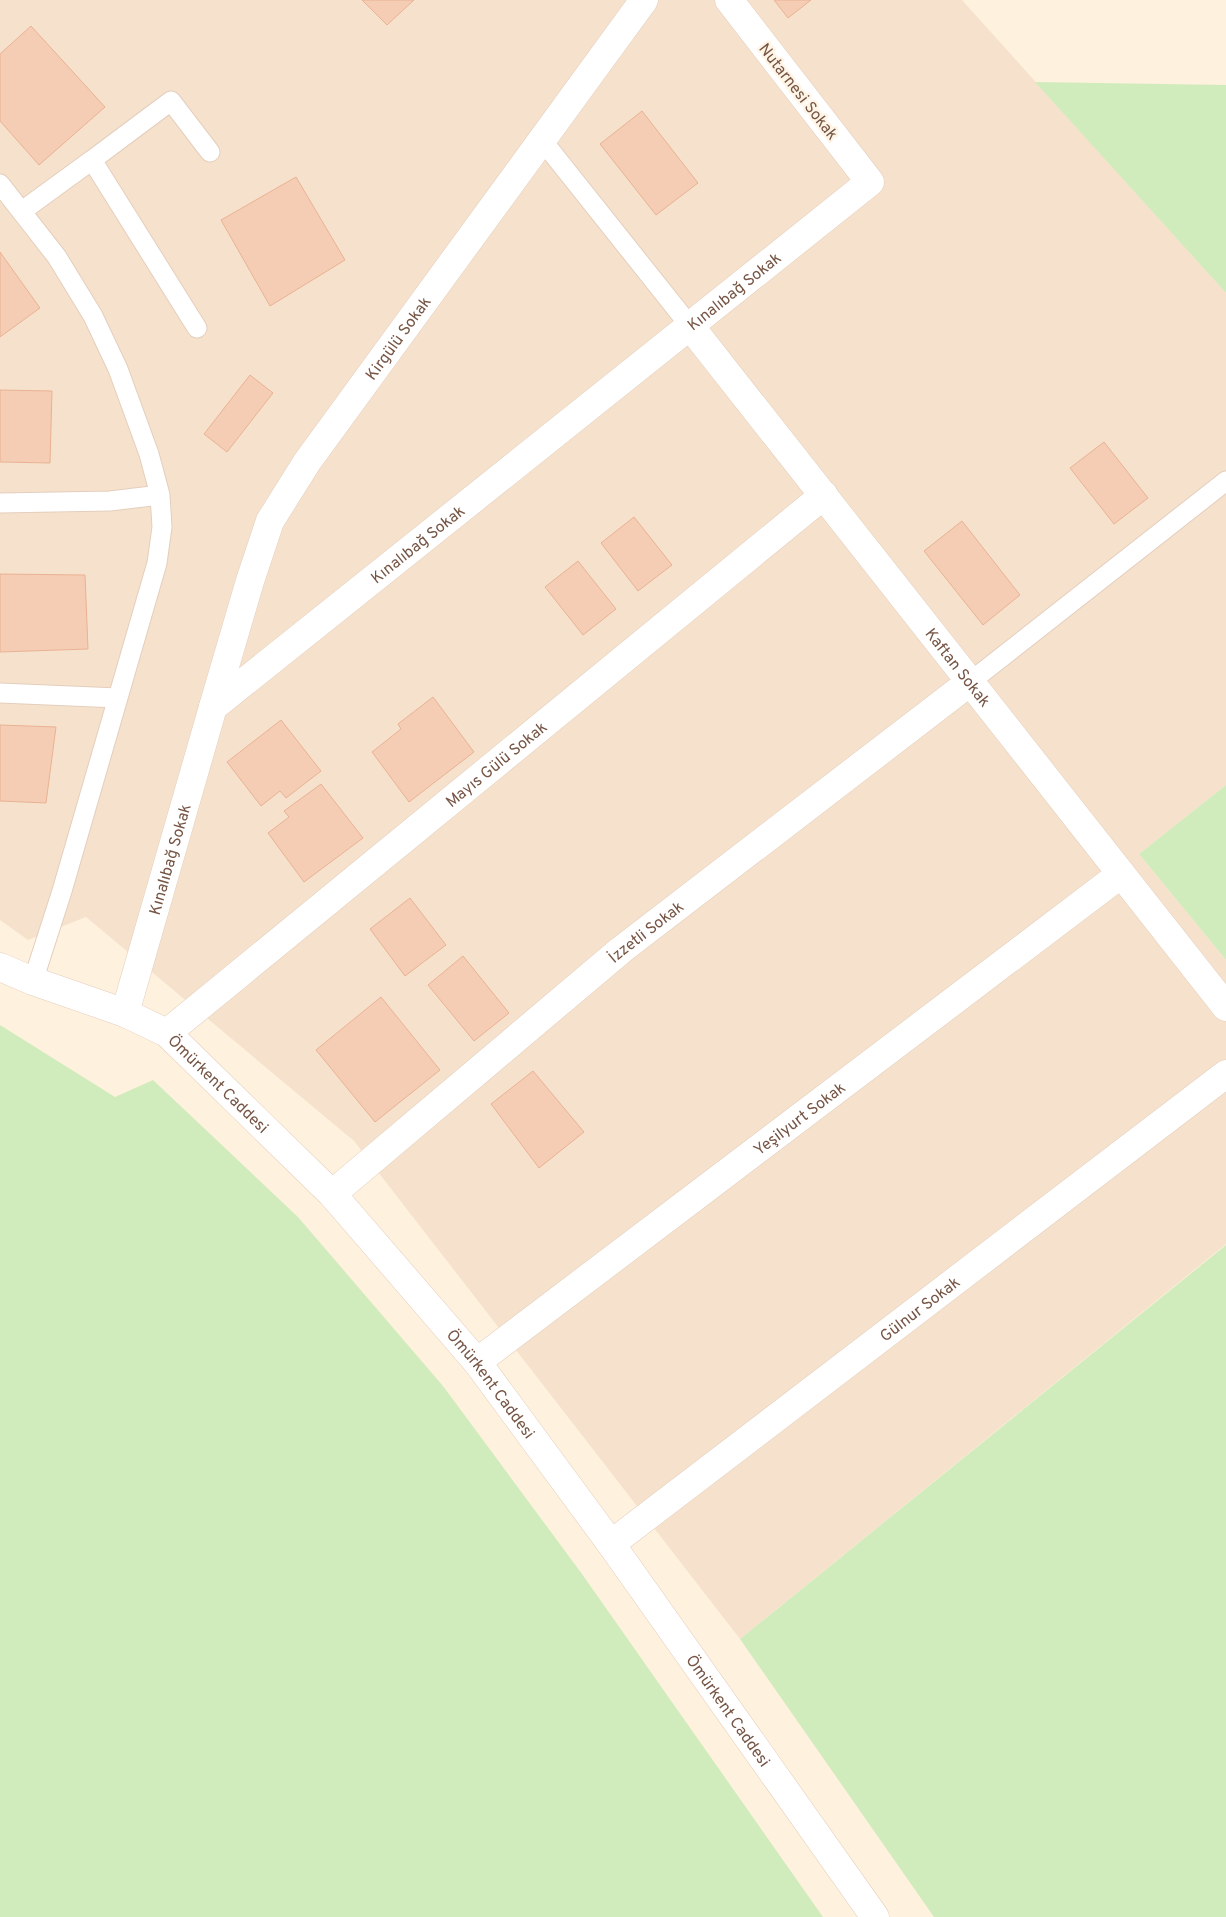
<svg xmlns="http://www.w3.org/2000/svg" width="1226" height="1917" font-family="Overpass,sans-serif">
<rect width="100%" height="100%" fill="#fef1de"/>
<path fill="#f6e2cc" d="M0,0h962l264,293v492l-87,69 87,106v284l-486,395 -386,-498 -268,-224 -58,23 -28,-20z"/>
<path fill="#d1ecbc" d="M1035,82l191,3v208z
M1226,785v175l-87,-106z
M0,1025l115,72 38,-17 145,137 145,169 139,188 241,343h-823z
M1226,1245v672h-292l-194,-278z"/>
<path fill="#f5ccb4" stroke="#e9b293" d="M362,0h52l-27,25z
M774,0h37l-23,18z
M31,26l74,81 -66,58 -39,-44v-67z
M642,111l56,72 -42,32 -56,-71z
M296,177l49,83 -75,46 -49,-86z
M0,252l40,56 -40,29z
M250,375l23,18 -46,59 -23,-18z
M0,390l52,1 -2,72 -50,-1z
M1104,442l44,56 -34,26 -44,-56z
M634,517l38,48 -34,26 -37,-48z
M962,521l58,74 -37,30 -59,-74z
M578,561l38,48 -33,26 -38,-48z
M0,574l85,1 3,74 -88,3z
M433,697l41,55 -65,50 -37,-50 29,-23 -3,-5z
M281,720l40,51 -35,27 -6,-7 -19,15 -34,-44z
M0,725l56,2 -10,76 -46,-2z
M321,784l42,54 -59,44 -36,-49 21,-16 -5,-6z
M410,898l36,47 -41,31 -35,-47z
M463,956l46,57 -35,28 -46,-56z
M381,997l59,73 -65,52 -59,-72z
M533,1071l51,61 -45,36 -48,-64z"/>
<g fill="none" stroke-linecap="round" stroke-linejoin="round">
<defs>
<path id="service" d="M542,140l148,186
M92,160l79,-59 39,51
M0,184l57,73 36,59 25,53 31,85 11,41 2,32 -5,36 -95,328 -29,90
M22,211l70,-51 105,168
M0,503l110,-2 50,-6
M970,682l256,-201
M0,693l118,5"/>
<g id="minor">
<path id="s1" d="M690,326l536,681"/>
<path id="s2" d="M213,707l37,-126 20,-60 37,-59 337,-462"/>
<path id="s3" d="M125,1013l88,-306 657,-525 -141,-182"/>
<path id="s4" d="M167,1033l657,-538"/>
<path id="s5" d="M332,1194l289,-244 349,-268"/>
<path id="s6" d="M477,1362l644,-488"/>
<path id="s7" d="M611,1544l615,-470"/>
</g>
<g id="tertiary">
<path id="s8" d="M0,967l33,14 92,32 42,20 165,161 145,168 134,182 264,373"/>
</g>
</defs>
<use href="#service" stroke="#e4cebd" stroke-width="21"/>
<use href="#minor" stroke="#e4cebd" stroke-width="29"/>
<use href="#tertiary" stroke="#e4cebd" stroke-width="29"/>
<use href="#service" stroke="#fff" stroke-width="19"/>
<use href="#minor" stroke="#fff" stroke-width="28"/>
<use href="#tertiary" stroke="#fff" stroke-width="28"/>
</g>
<g text-anchor="middle" stroke-width="5" stroke-linejoin="round" paint-order="stroke">
<g font-size="16" fill="#765545" stroke="#fff5e6">
<text transform="translate(799 91) rotate(52)" y="6">Nutarnesi Sokak</text>
<text dy="6" stroke="none"><textPath href="#s3" startOffset="985">Kınalıbağ Sokak</textPath></text>
<text dy="6" stroke="none"><textPath href="#s2" startOffset="418">Kirgülü Sokak</textPath></text>
<text dy="6" stroke="none"><textPath href="#s3" startOffset="580">Kınalıbağ Sokak</textPath></text>
<text dy="6" stroke="none"><textPath href="#s1" startOffset="434">Kaftan Sokak</textPath></text>
<text dy="6" stroke="none"><textPath href="#s4" startOffset="425">Mayıs Gülü Sokak</textPath></text>
<text dy="6" stroke="none"><textPath href="#s3" startOffset="160">Kınalıbağ Sokak</textPath></text>
<text dy="6" stroke="none"><textPath href="#s5" startOffset="409">İzzetli Sokak</textPath></text>
<text dy="6" stroke="none"><textPath href="#s8" startOffset="252">Ömürkent Caddesi</textPath></text>
<text dy="6" stroke="none"><textPath href="#s6" startOffset="404">Yeşilyurt Sokak</textPath></text>
<text dy="6" stroke="none"><textPath href="#s7" startOffset="388">Gülnur Sokak</textPath></text>
<text dy="6" stroke="none"><textPath href="#s8" startOffset="658">Ömürkent Caddesi</textPath></text>
<text dy="6" stroke="none"><textPath href="#s8" startOffset="1062">Ömürkent Caddesi</textPath></text>
</g>
</g>
</svg>
